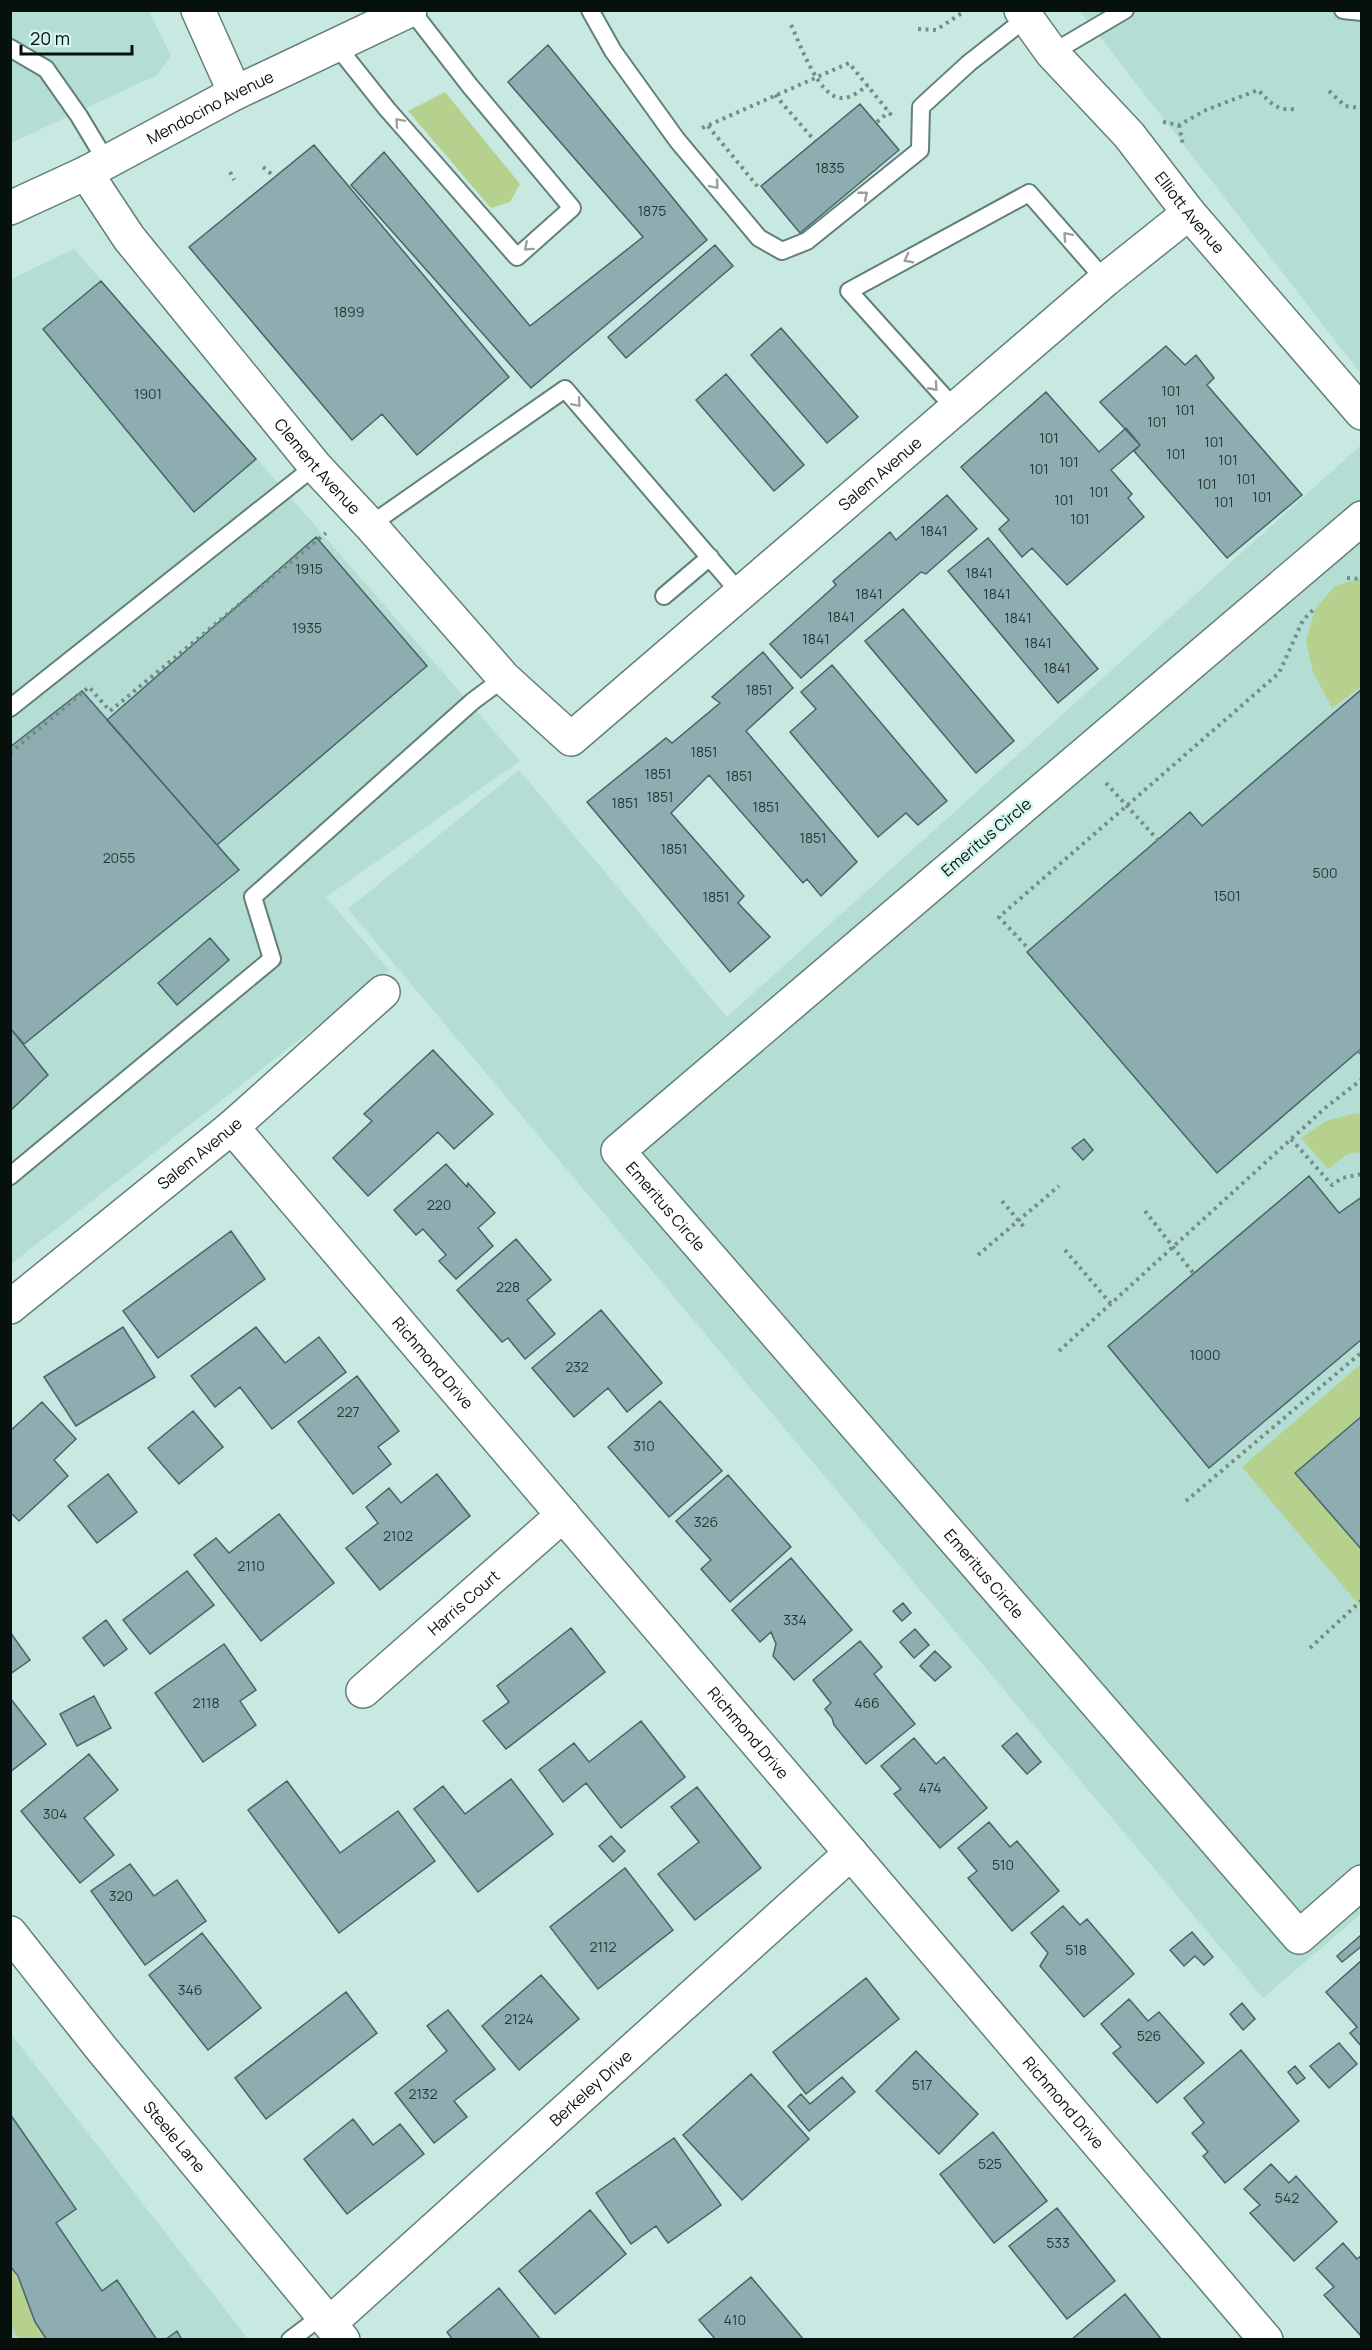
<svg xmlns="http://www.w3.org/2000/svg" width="1372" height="2350" font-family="Manrope,sans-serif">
<rect width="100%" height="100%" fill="#c8e9e1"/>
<path fill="#b4ded4" d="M10,11h139l22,45 -14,19 -146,68z
M1080,11h281v363z
M74,249l446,512 -194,136 63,73 -378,294v-985z
M1361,445v1469l-98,84 -915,-1089 171,-139 208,247z
M11,2034l237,305h-237z"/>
<path fill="#b5d18d" d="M445,92l75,92 -10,18 -19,6 -83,-97z
M1361,578v109l-29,21 -19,-36 -7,-31 9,-32 20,-23z
M1356,1113l5,1v38l-14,2 -19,15 -27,-31 25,-17z
M1361,1364v53l-65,56 65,77v57l-119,-140z
M10,2266c16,23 20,49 37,73h-28l-8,-12z"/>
<path fill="#8dadb1" stroke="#466568" stroke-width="1.5" d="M548,45l159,195 -176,148 -180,-203 33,-33 146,174 113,-89 -135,-155z
M860,104l39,46 -99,83 -39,-47z
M314,145l195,232 -92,78 -35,-41 -30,26 -163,-193z
M715,245l18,21 -107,92 -18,-21z
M101,281l155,178 -62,53 -151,-183z
M781,328l77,89 -31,26 -76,-88z
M1166,346l19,19 11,-10 18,23 -7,7 95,110 -75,63 -93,-107 6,-6 -40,-43z
M726,374l78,91 -30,26 -78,-91z
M1046,392l53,60 27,-24 14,17 -29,25 21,24 -4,4 16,19 -77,68 -35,-37 -10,9 -23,-28 10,-9 -48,-53z
M947,495l30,34 -51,45 -5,-2 -120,106 -31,-34 66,-59 -3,-4 57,-49 6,8z
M316,537l111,129 -210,179 -110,-125z
M988,538l110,131 -40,34 -110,-132z
M903,609l111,132 -38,32 -111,-132z
M763,652l30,36 -47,43 111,131 -36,34 -14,-17 -4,4 -94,-108 -38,38 73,83 -6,7 32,34 -40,35 -143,-170 79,-64 6,5 48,-40 -8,-6z
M832,665l115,136 -29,24 -12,-12 -28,24 -88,-105 26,-23 -15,-17z
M1362,689v359l-145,125 -190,-221 163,-140 12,14z
M82,691l157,179 -215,174 -14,-16v-281z
M210,938l19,22 -52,45 -19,-22z
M10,1028l38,47 -38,36z
M433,1050l60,64 -39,35 -16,-17 -70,64 -35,-38 39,-37 -8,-7z
M1084,1139l9,11 -10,10 -11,-12z
M446,1164l21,23 1,-4 27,30 -17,15 15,18 -37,33 -17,-18 7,-6 -23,-26 -7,6 -22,-25z
M1309,1176l30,37 23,-16v142l-153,129 -101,-122z
M231,1231l34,48 -107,79 -35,-47z
M516,1239l35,41 -24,20 28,34 -30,25 -17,-21 -6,4 -45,-52z
M601,1310l61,73 -35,29 -19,-24 -34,29 -42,-49z
M123,1327l32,50 -79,49 -32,-49z
M256,1327l29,36 34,-26 27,35 -74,57 -32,-42 -25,20 -24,-31z
M357,1376l42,55 -21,16 13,17 -38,30 -55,-72z
M660,1401l62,70 -53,46 -61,-70z
M42,1402l34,37 -22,21 14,16 -49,45 -9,-9v-81z
M193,1411l30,36 -44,37 -31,-36z
M1362,1416v134l-67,-77z
M108,1474l29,38 -40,31 -29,-37z
M437,1474l33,42 -90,74 -34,-42 32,-25 -12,-16 23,-19 12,15z
M728,1475l63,72 -61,55 -29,-33 10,-9 -35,-39z
M279,1514l55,69 -73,58 -67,-86 22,-17 13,15z
M791,1558l61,72 -58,50 -21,-24 3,-12 -5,-12 -11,10 -28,-32z
M187,1571l27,34 -64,49 -27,-34z
M903,1603l8,10 -9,8 -9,-10z
M106,1620l21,29 -23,17 -21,-28z
M571,1628l34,44 -99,77 -23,-28 26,-19 -12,-16z
M915,1629l14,16 -15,13 -14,-16z
M10,1632l20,28 -20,14z
M860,1641l22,26 -8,7 41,50 -49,40 -32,-39 -2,-7 -7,-9 6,-6 -18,-23z
M224,1644l32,46 -16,11 16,24 -53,37 -48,-69z
M935,1651l16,16 -16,14 -15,-15z
M94,1696l17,32 -34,18 -17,-32z
M10,1698l36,46 -36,28z
M641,1721l44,56 -64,51 -35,-45 -23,19 -24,-32 35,-27 15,19z
M1017,1733l24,29 -14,12 -25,-28z
M914,1738l22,26 8,-7 43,51 -47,40 -46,-54 7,-5 -20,-23z
M89,1754l29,36 -34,28 30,37 -34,28 -59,-72z
M511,1779l42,55 -75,58 -64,-83 29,-23 22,28z
M287,1781l53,72 58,-42 37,50 -96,72 -91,-123z
M697,1787l64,81 -66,52 -37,-46 41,-32 -28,-35z
M989,1822l21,25 7,-6 42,50 -47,40 -44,-53 9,-7 -19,-23z
M611,1836l14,15 -12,11 -14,-16z
M130,1864l24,32 23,-16 29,41 -61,44 -54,-74z
M625,1868l48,62 -75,59 -48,-62z
M1063,1906l17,19 7,-6 47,55 -50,43 -44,-51 8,-13 -17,-20z
M1192,1932l21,25 -9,8 -9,-9 -11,10 -14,-16z
M202,1933l59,75 -53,42 -59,-75z
M1361,1935l1,11 -20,16 -5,-6z
M1362,1960v87l-12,-14 7,-6 -31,-35z
M541,1975l38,44 -60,51 -37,-44z
M866,1978l33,41 -93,75 -33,-42z
M346,1992l31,41 -111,86 -31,-41z
M1129,1999l19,22 11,-9 45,51 -47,40 -44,-50 8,-6 -20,-23z
M1242,2003l13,16 -12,11 -13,-16z
M448,2010l47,59 -41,32 13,16 -33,26 -39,-50 52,-42 -20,-25z
M1339,2043l18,21 -28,24 -19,-22z
M1241,2050l58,71 -74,62 -22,-27 5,-4 -16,-19 12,-10 -20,-25z
M916,2051l62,63 -39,40 -63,-63z
M1295,2066l10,12 -8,6 -9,-12z
M751,2074l58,65 -67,61 -59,-65z
M842,2077l13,15 -46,39 -21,-25 13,-12 9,10z
M10,2114l66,95 -20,14 46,68 15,-11 40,60h-110l-12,-18 -17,-46 -8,-10z
M353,2119l20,26 27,-21 24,30 -77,60 -43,-55z
M993,2132l54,69 -53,42 -54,-69z
M674,2138l47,67 -53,38 -12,-17 -25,18 -35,-51z
M1271,2164l18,19 7,-7 41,46 -43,39 -44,-48 10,-8 -16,-16z
M1057,2208l58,73 -48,38 -58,-73z
M590,2210l36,44 -71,60 -36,-43z
M1343,2243l14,16 5,-4v82l-38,-42 10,-8 -18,-19z
M751,2277l53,63h-88l-17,-20z
M499,2288l42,52h-88l-6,-8z
M1125,2294l37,46h-91z
M177,2331l5,9h-17z"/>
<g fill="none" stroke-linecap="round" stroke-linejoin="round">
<defs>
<path id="service" d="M590,10l23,41 64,89 82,98 23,13 25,-10 113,-91 1,-43 48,-44 56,-44
M1343,10l19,2
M336,45l51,64 130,148 55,-49 -102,-122 -59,-76
M10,48l36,21 33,47 27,45
M1052,53l73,-43
M956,410l-107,-119 180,-98 76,87
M370,525l195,-136 175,204
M664,596l46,-39
M10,708l305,-242
M10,1176l262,-217 -19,-62 220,-196 31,-23
M290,2340l33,-25"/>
<g id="minor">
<path id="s1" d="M1021,10l31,43 77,82 60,78 173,200"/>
<path id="s2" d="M86,173l43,65 186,228 55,59 134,153 67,61 534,-459 84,-67"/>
<path id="s3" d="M1362,518l-744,633 681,786 63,-55"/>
<path id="s4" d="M232,1127l1034,1213"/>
<path id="s5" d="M10,1307l222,-180 151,-135"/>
<path id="s6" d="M363,1691l200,-176"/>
<path id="s7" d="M330,2323l521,-470"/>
</g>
<path id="tertiary" d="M198,10l37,83"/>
<g id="secondary">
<path id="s8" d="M10,208l76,-35 149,-80 175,-83"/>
<path id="s9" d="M10,1933l91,115 242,292"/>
</g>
</defs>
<use href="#service" stroke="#627f78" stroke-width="20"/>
<use href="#minor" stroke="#627f78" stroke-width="36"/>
<use href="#tertiary" stroke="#627f78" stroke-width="36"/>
<use href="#secondary" stroke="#627f78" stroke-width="36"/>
<path stroke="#758d87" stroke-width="4" stroke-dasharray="3 4.5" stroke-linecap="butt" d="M791,25c9,18 28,75 52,73 9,0 18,-8 25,-13
M918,29l18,1 26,-17
M1329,91l16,15 17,2
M775,95l40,46
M877,122l12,-10
M1163,122l16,3 27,-15 52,-20c12,12 18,21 36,19
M1179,125l4,20
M708,126l50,61
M702,128l147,-65 43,53
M263,167l12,10
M230,172l4,8
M1347,578l15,1
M10,753l79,-66 21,24 216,-178
M1106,783l52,57
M1026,946l-27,-29 280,-244 24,-53 12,-12
M1358,1051l4,3
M1291,1139l41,46 10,-7 20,-4
M1002,1201l22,26
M1145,1211l49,63
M1065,1250l46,54
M978,1255l81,-69
M1059,1351l265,-242 38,-30
M1186,1501l176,-149
M1310,1648l52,-48"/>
<use href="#service" stroke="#fff" stroke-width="16"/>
<use href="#minor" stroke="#fff" stroke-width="33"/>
<use href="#tertiary" stroke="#fff" stroke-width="33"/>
<use href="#secondary" stroke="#fff" stroke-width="33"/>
</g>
<defs><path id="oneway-chevron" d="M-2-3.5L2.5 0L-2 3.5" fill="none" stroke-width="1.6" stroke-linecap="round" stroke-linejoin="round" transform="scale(1.5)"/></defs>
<g stroke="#9ba09f">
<use href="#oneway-chevron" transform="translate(399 122) rotate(-131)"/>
<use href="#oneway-chevron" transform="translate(715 185) rotate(50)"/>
<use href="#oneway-chevron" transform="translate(864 195) rotate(-39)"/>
<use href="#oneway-chevron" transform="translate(1067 236) rotate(-131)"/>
<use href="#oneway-chevron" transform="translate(528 247) rotate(138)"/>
<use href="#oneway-chevron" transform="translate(908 259) rotate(152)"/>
<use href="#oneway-chevron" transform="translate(934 387) rotate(48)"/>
<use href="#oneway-chevron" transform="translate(577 403) rotate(49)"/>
</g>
<g text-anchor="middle" stroke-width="5" stroke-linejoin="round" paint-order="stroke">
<g font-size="14" fill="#283837">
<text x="830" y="173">1835</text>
<text x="652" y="216">1875</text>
<text x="349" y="317">1899</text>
<text x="1171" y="396">101</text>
<text x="148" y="399">1901</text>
<text x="1185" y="415">101</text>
<text x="1157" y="427">101</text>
<text x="1049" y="443">101</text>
<text x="1214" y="447">101</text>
<text x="1176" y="459">101</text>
<text x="1228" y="465">101</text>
<text x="1069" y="467">101</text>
<text x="1039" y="474">101</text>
<text x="1246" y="484">101</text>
<text x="1207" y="489">101</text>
<text x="1099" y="497">101</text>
<text x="1262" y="502">101</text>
<text x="1064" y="505">101</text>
<text x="1224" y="507">101</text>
<text x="1080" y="524">101</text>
<text x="934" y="536">1841</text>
<text x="309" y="574">1915</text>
<text x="979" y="578">1841</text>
<text x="869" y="599">1841</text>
<text x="997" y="599">1841</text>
<text x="841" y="622">1841</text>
<text x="1018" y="623">1841</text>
<text x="307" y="633">1935</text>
<text x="816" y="644">1841</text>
<text x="1038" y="648">1841</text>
<text x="1057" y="673">1841</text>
<text x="759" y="695">1851</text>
<text x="704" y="757">1851</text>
<text x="658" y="779">1851</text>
<text x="739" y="781">1851</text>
<text x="660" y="802">1851</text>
<text x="625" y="808">1851</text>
<text x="766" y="812">1851</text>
<text x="813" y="843">1851</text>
<text x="674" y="854">1851</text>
<text x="119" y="863">2055</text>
<text x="1325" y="878">500</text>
<text x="1227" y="901">1501</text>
<text x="716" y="902">1851</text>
<text x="439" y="1210">220</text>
<text x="508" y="1292">228</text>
<text x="1205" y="1360">1000</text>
<text x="577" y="1372">232</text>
<text x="348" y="1417">227</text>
<text x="644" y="1451">310</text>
<text x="706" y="1527">326</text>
<text x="398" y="1541">2102</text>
<text x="251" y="1571">2110</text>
<text x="795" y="1625">334</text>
<text x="206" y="1708">2118</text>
<text x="867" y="1708">466</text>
<text x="930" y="1793">474</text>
<text x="55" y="1819">304</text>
<text x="1003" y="1870">510</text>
<text x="121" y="1901">320</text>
<text x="603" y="1952">2112</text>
<text x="1076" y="1955">518</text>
<text x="190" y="1995">346</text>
<text x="519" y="2024">2124</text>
<text x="1149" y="2041">526</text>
<text x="922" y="2090">517</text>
<text x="423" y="2099">2132</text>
<text x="990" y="2169">525</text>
<text x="1287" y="2203">542</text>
<text x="1058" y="2248">533</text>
<text x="735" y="2325">410</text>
</g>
<g font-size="16" fill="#06110e" stroke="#d5f6ee">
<text dy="6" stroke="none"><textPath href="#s8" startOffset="224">Mendocino Avenue</textPath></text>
<text dy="6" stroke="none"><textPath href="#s1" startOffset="264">Elliott Avenue</textPath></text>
<text dy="6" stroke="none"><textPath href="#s2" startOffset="374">Clement Avenue</textPath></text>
<text dy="6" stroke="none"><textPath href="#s2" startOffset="1154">Salem Avenue</textPath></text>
<text transform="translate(986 837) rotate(-40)" y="6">Emeritus Circle</text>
<text dy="6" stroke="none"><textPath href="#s5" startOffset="244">Salem Avenue</textPath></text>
<text dy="6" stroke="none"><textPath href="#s3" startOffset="1050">Emeritus Circle</textPath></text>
<text dy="6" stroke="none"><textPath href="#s4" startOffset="310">Richmond Drive</textPath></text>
<text dy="6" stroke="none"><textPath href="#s3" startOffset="1536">Emeritus Circle</textPath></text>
<text dy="6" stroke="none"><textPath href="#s6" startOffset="134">Harris Court</textPath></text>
<text dy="6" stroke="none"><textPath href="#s4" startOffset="796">Richmond Drive</textPath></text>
<text dy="6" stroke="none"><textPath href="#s7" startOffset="351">Berkeley Drive</textPath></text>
<text dy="6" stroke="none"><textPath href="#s4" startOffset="1282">Richmond Drive</textPath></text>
<text dy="6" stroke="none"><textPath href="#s9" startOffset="262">Steele Lane</textPath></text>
</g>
</g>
<rect width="1372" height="2350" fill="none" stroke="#06110e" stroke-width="24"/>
<path d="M21 45v9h111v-9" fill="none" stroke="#06110e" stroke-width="3"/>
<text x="30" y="45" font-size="18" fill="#06110e" stroke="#d5f6ee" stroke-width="4.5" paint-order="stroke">20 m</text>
</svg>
